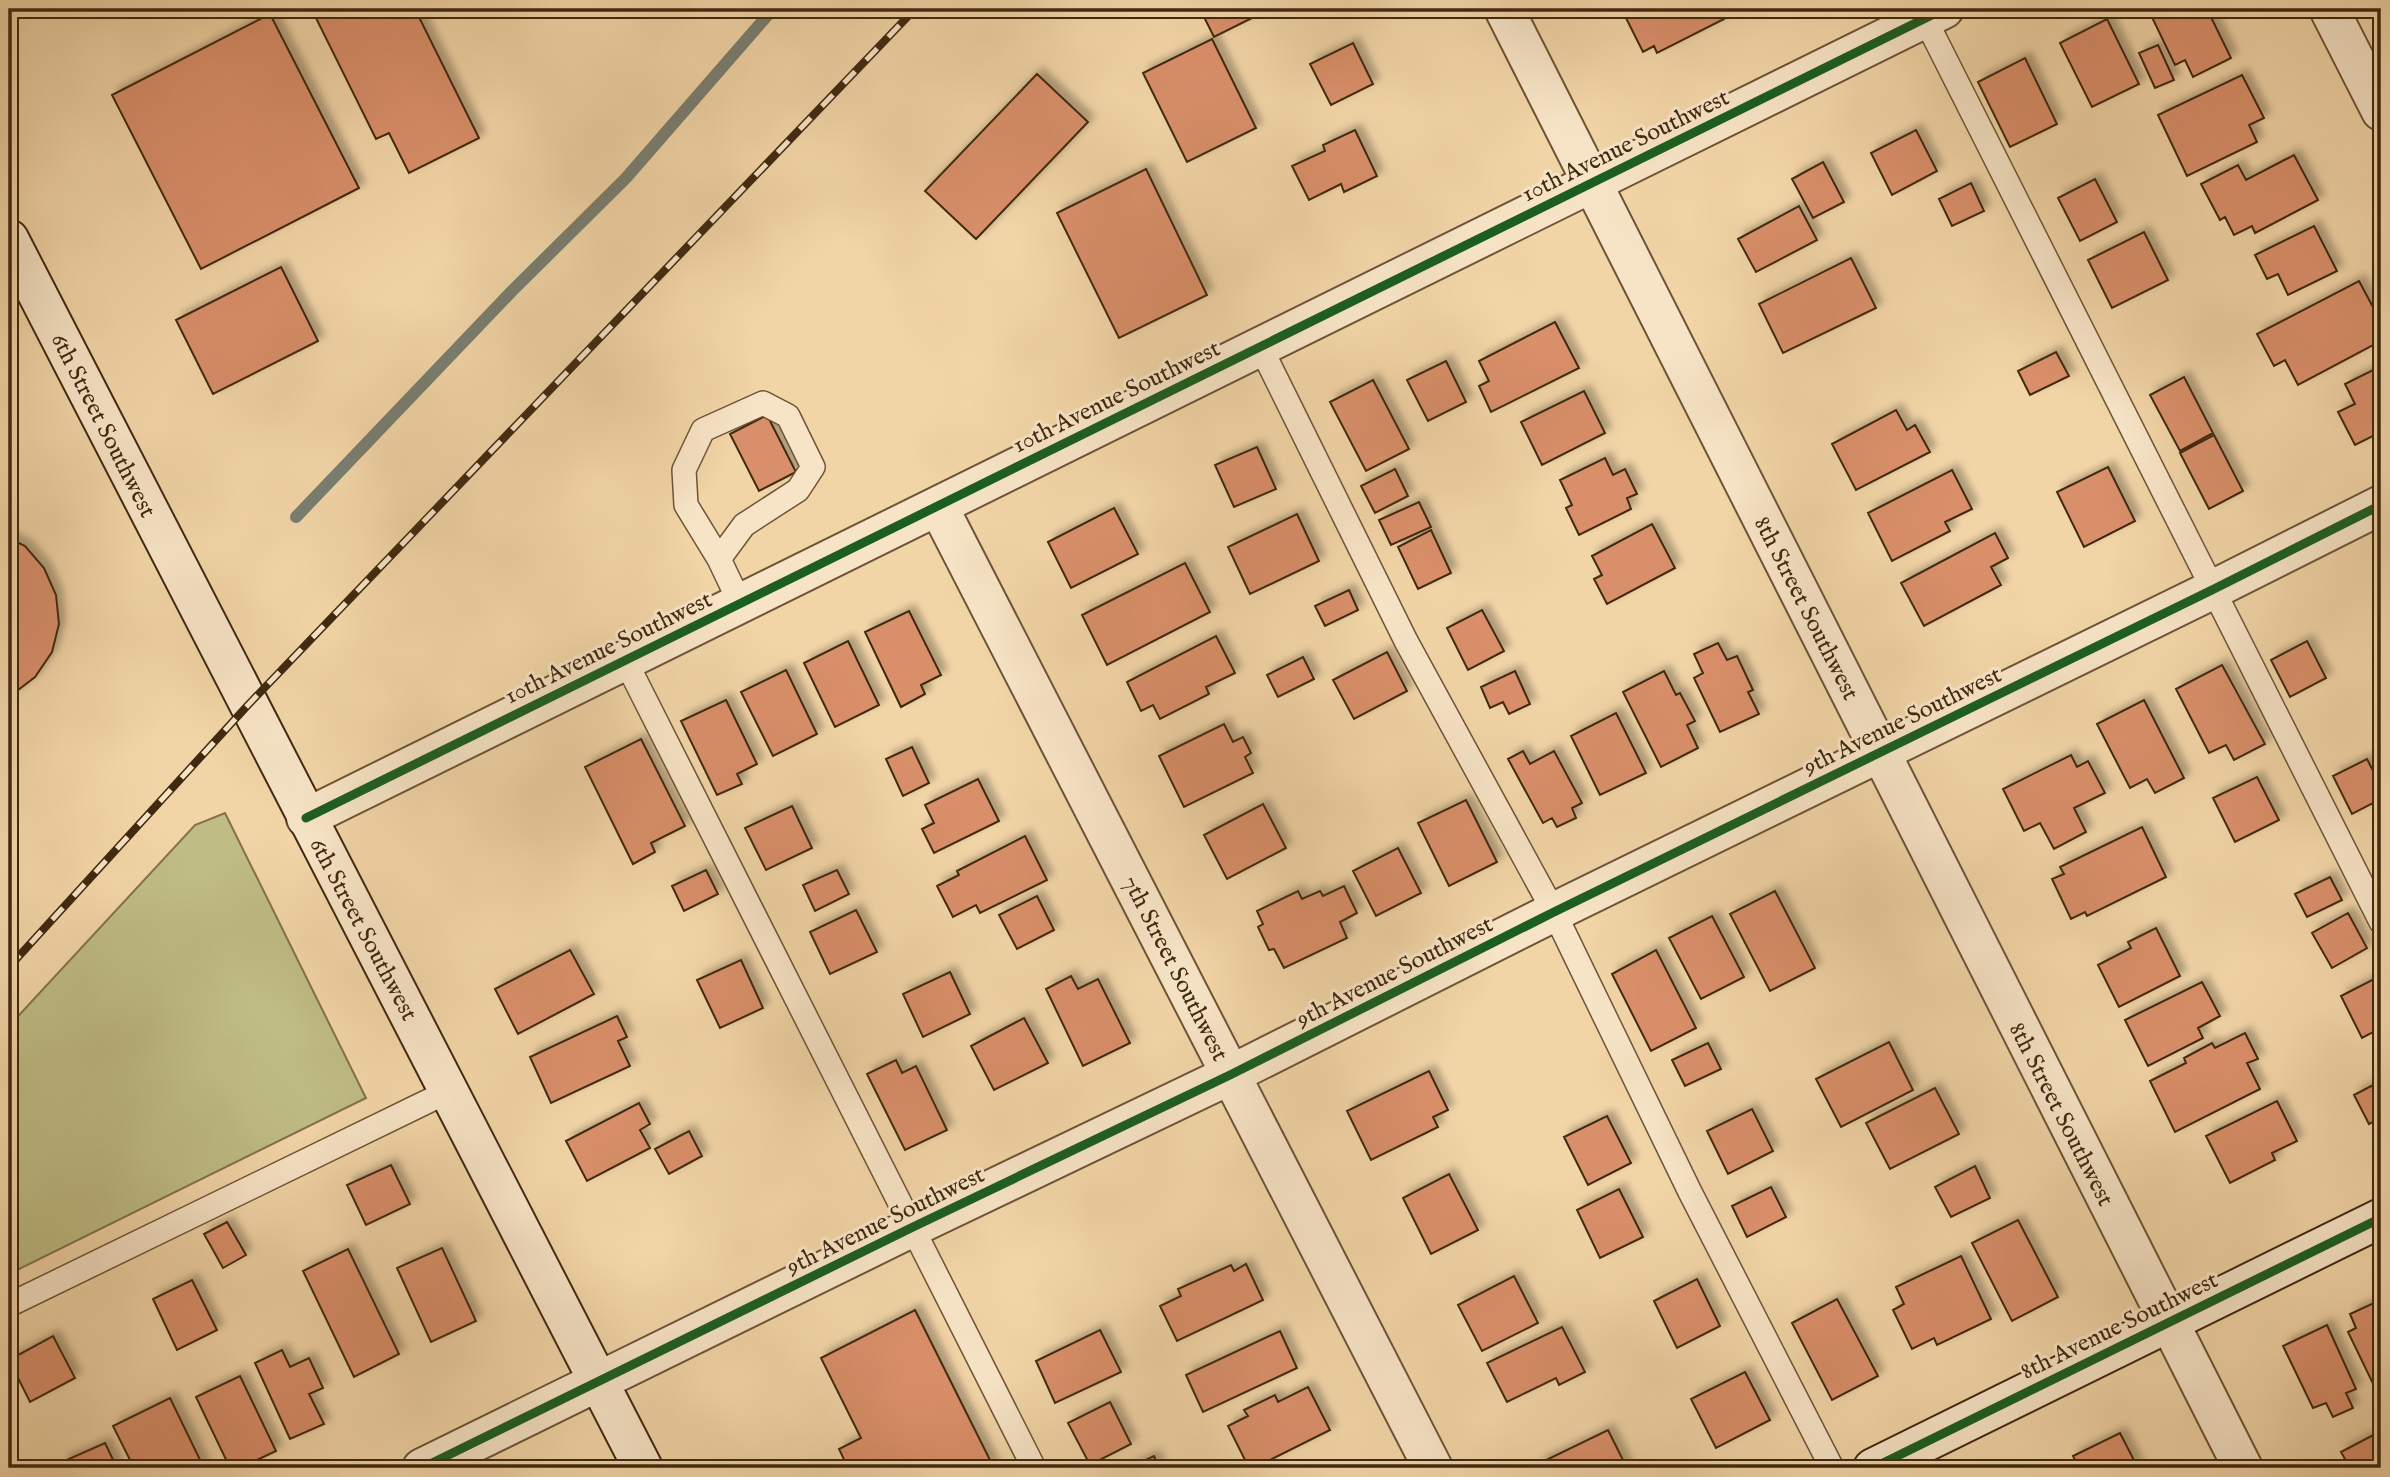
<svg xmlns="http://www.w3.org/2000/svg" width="2390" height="1477" font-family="'IM FELL English',serif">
<defs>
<filter id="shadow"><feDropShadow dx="6" dy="-6" stdDeviation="3.5" flood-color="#0004"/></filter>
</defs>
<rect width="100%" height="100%" fill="#f2d5a7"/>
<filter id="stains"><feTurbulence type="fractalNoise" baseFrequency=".00286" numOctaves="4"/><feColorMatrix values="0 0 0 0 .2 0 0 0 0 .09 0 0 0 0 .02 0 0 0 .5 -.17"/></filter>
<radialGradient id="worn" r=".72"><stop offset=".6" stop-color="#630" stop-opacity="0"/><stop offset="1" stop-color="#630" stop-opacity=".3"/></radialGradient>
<path fill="#bfbc84" stroke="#80724a" stroke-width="2" d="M225,813l141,285 -357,176v-248l186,-201z"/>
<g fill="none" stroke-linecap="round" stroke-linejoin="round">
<path stroke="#797e71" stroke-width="12" d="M296,517l217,-227 113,-112 147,-169"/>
</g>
<path fill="#d98f6a" stroke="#40290f" stroke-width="2" filter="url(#shadow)" d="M314,9h101l64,129 -70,35 -20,-40 -13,6 -64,-129z
M1200,9h70l-56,28z
M1633,9h86l5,10 -67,34 -3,-7 -11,6 -17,-34 9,-4z
M2148,9h59l24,49 -38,19 -8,-17 -10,5z
M270,14l89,174 -158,81 -89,-174z
M2107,19l32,65 -47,23 -32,-64z
M1212,39l44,89 -69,34 -44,-89z
M1353,43l20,41 -42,21 -21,-41z
M2158,45l16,35 -19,8 -16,-35z
M2025,58l32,66 -47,23 -32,-65z
M1037,74l51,48 -112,117 -51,-48z
M2242,75l22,43 -15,7 8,17 -70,34 -29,-61z
M1355,130l22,46 -33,16 -3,-8 -32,16 -17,-34 33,-15 -2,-6z
M1916,130l21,41 -45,24 -21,-42z
M2294,155l24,45 -63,33 -3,-7 -18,9 -9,-18 -5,3 -19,-36 37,-19 8,15z
M1823,162l21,40 -31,16 -21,-39z
M1146,169l61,126 -88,43 -62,-125z
M2095,179l22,43 -37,19 -22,-43z
M1971,183l13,28 -32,15 -13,-27z
M1799,206l18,34 -61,32 -18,-33z
M2314,226l23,45 -49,24 -10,-21 -11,5 -12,-24z
M2144,232l24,48 -56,28 -24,-48z
M1851,258l25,50 -93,45 -24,-49z
M281,267l37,74 -105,53 -37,-74z
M2359,281l22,41v19l-83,44 -13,-25 -11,6 -17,-32z
M1555,322l24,46 -88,44 -12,-26 10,-5 -10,-20z
M2056,352l13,24 -39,19 -12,-24z
M1446,361l20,41 -38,19 -21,-41z
M2381,366v66l-26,13 -17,-33 17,-8 -10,-20z
M2184,377l29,56 -33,18 -30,-56z
M1373,380l36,69 -43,22 -36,-69z
M1584,391l21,42 -63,32 -21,-43z
M1896,410l11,20 8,-5 15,27 -74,38 -24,-46z
M767,415l29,57 -37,19 -29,-57z
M2214,435l29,56 -34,18 -29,-56z
M1257,447l19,42 -42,18 -19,-42z
M1605,458l8,17 12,-6 12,25 -10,4 4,11 -52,26 -13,-27 6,-3 -12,-25z
M2108,467l27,54 -51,26 -27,-55z
M1395,469l13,27 -33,17 -14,-27z
M1952,470l20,39 -27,13 5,9 -58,30 -24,-48z
M1419,502l12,25 -40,18 -12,-25z
M1114,508l24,46 -67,34 -23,-46z
M1297,514l22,47 -69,33 -22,-47z
M1652,524l23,44 -68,36 -13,-25 8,-4 -10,-19z
M1431,530l20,43 -33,16 -20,-42z
M1995,533l13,25 -17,9 10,18 -77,41 -23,-43z
M9,538l16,8 19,22 12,27 3,29 -7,28 -17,25 -26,20z
M1185,563l25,49 -103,53 -25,-50z
M1349,590l9,20 -33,16 -10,-20z
M1482,610l22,41 -36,19 -21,-42z
M909,611l32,64 -20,10 4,9 -24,13 -36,-75z
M1216,636l19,37 -29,14 3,7 -49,25 -7,-14 -12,6 -14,-29z
M848,641l31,64 -44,22 -31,-64z
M2307,641l19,37 -36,19 -19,-37z
M1718,643l9,17 10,-4 16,34 -5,2 11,22 -39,18 -26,-54 9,-5 -9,-19z
M1387,652l20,39 -53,28 -21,-39z
M1303,657l11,22 -36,18 -11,-22z
M2222,665l43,79 -31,16 -8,-15 -17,8 -33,-64z
M786,670l31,64 -44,22 -32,-64z
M1515,671l15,33 -21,10 -6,-12 -13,6 -9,-21z
M1664,671l12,24 4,-2 15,28 -8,4 11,23 -37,19 -38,-75z
M726,700l31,64 -20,10 5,10 -25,11 -36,-74z
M2144,700l40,78 -29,15 -8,-14 -17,9 -33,-64z
M1616,713l30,60 -46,22 -29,-59z
M1224,724l9,18 10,-5 8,16 -6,4 8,16 -69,34 -25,-51z
M641,739l44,87 -34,17 4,9 -22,12 -48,-97z
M912,747l17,36 -26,13 -17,-37z
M1523,751l7,13 24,-13 28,52 -10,5 4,10 -19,9 -5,-9 -9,5 -35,-64z
M2071,755l6,12 11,-6 17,32 -31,15 12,24 -32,17 -14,-26 -16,8 -21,-42z
M2367,759l14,27v13l-29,15 -19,-38z
M2257,777l22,43 -44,22 -22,-44z
M978,779l21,42 -65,32 -12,-24 12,-6 -9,-18z
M1466,800l31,62 -48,24 -31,-63z
M1263,804l23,44 -59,31 -23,-44z
M792,806l20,42 -46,22 -21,-42z
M2142,827l24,50 -79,39 -2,-4 -14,7 -19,-40 12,-5 -4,-7z
M1025,836l22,44 -67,33 -4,-8 -23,12 -16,-31 22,-11 -2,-4z
M1398,848l23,45 -45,23 -23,-45z
M706,870l12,24 -34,17 -12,-25z
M837,870l12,24 -34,17 -12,-26z
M2330,877l12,23 -35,17 -12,-23z
M1344,886l13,27 -17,9 7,16 -63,30 -10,-19 -5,1 -11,-23 5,-3 -6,-13 41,-20 4,8 18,-8 3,5z
M1775,891l40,77 -45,23 -40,-77z
M1037,896l17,34 -37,19 -18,-34z
M856,910l21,42 -47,22 -20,-42z
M2348,913l19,35 -35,20 -20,-35z
M1712,916l32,61 -43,22 -32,-61z
M2156,928l24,48 -61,31 -21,-42 33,-17 -3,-6z
M570,950l24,44 -76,40 -23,-45z
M1656,950l40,78 -45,23 -39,-77z
M741,960l22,48 -43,20 -23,-48z
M950,972l20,42 -47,23 -20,-43z
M1071,976l7,13 20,-10 32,64 -47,23 -37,-77z
M2374,979l7,13v36l-19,10 -21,-42z
M2202,982l18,34 -22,12 5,10 -55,28 -23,-46z
M617,1016l10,21 -9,4 12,25 -79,37 -21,-46z
M1024,1018l24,45 -54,27 -23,-44z
M2245,1033l13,26 -11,4 13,26 -85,43 -25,-51 36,-18 -2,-5 28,-15 3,5z
M1889,1042l24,48 -72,37 -25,-48z
M1708,1043l13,26 -36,17 -13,-26z
M896,1060l6,13 14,-7 31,64 -42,20 -38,-76z
M1429,1071l19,39 -15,7 5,10 -67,33 -24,-49z
M2381,1081v36l-12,7 -15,-29z
M1935,1088l24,46 -69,35 -24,-46z
M2277,1101l20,40 -25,12 3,7 -45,23 -24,-47z
M639,1103l11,21 -10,6 10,18 -63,33 -21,-40z
M1752,1109l21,42 -45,23 -21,-43z
M1607,1116l24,47 -43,22 -24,-48z
M689,1131l13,25 -33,18 -14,-25z
M391,1165l19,39 -44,21 -19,-40z
M1975,1166l15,32 -39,19 -16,-30z
M1449,1174l29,56 -47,24 -28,-56z
M1771,1187l15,30 -39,20 -15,-31z
M1619,1189l24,48 -43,21 -23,-48z
M2018,1220l40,77 -46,24 -40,-78z
M227,1222l19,33 -23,13 -19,-34z
M442,1248l34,73 -45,21 -34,-74z
M348,1249l51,105 -45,23 -51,-106z
M1961,1256l30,63 -54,26 -3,-7 -22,11 -19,-39 11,-6 -8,-17z
M1246,1264l17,36 -86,41 -17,-35 21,-10 -3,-7 53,-24 3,6z
M1514,1276l24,47 -56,28 -24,-46z
M1697,1279l23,47 -43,22 -23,-47z
M192,1280l25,50 -40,20 -24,-51z
M1837,1299l41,77 -46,24 -40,-77z
M2376,1302l5,12v76l-4,2 -29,-60 8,-4 -6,-14z
M915,1310l79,158h-146l-9,-19 22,-11 -40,-80z
M2327,1325l29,64 -10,4 7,15 -20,9 -7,-14 -13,5 -30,-62z
M1562,1327l23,45 -26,13 -3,-7 -49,24 -20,-39z
M1100,1330l21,42 -66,31 -19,-42z
M1280,1331l17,37 -94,44 -17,-37z
M53,1336l22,42 -45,24 -21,-42z
M282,1350l8,17 19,-9 14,30 -14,6 15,30 -34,15 -35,-76z
M1745,1372l25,48 -54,28 -25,-49z
M240,1376l36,75 -36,17h-10l-34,-71z
M1308,1387l22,43 -76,38h-5l-21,-42 20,-10 -4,-6 31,-15 3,7z
M170,1398l34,70h-70l-21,-42z
M1110,1402l21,42 -41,21 -22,-42z
M1608,1430l19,38h-87l-2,-4z
M2381,1431v37h-31l-9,-16z
M2120,1433l18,35h-59l-6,-12z
M105,1443l12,25h-52l-3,-6z
M1154,1456l5,12h-31z"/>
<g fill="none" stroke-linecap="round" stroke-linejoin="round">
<defs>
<path id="lane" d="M1920,9l461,913
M1260,346l146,295 148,271 136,280 142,276
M719,559l-33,-54 -2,-35 19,-40 60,-27 25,13 25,51 -15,23 -54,35 -25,34 21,44
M625,660l409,808
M9,1305l440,-214"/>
<path id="street" d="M1504,9l739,1459
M2329,9l52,102
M938,506l495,962
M306,818l1638,-809
M422,1468l491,-241 317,-152 324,-163 660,-323 167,-84"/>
<path id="secondary" d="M9,239l634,1229
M1873,1468l508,-250"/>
</defs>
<use href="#lane" stroke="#6c5435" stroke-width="26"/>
<use href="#street" stroke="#6c5435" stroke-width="42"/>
<use href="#secondary" stroke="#40290f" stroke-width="42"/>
<use href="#lane" stroke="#f7e4c6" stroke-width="23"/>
<use href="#street" stroke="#f7e4c6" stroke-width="38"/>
<use href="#secondary" stroke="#f7e4c6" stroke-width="38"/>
<defs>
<path id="rail" d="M9,967l239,-262 667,-696"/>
</defs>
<use href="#rail" stroke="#40290f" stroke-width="8"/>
<use href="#rail" stroke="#f7e4c6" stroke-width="5" stroke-dasharray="16" stroke-linecap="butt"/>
<defs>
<path id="cycleway" d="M306,818l1638,-809
M422,1468l491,-241 317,-152 324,-163 660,-323 167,-84
M1873,1468l508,-250"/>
</defs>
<use href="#cycleway" stroke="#f7e4c6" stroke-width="13"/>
<use href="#cycleway" stroke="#1b5e20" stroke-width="9"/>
</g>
<g text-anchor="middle" stroke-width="6" stroke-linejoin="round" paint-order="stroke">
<g font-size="24" fill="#40290f" stroke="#f7e4c6">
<text transform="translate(1625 145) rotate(-26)" y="8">10th Avenue Southwest</text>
<text transform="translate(1116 396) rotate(-26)" y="8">10th Avenue Southwest</text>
<text transform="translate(104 425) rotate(63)" y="8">6th Street Southwest</text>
<text transform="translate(1807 608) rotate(63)" y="8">8th Street Southwest</text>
<text transform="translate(608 647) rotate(-26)" y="8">10th Avenue Southwest</text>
<text transform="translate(1902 720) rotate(-26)" y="8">9th Avenue Southwest</text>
<text transform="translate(364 929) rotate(62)" y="8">6th Street Southwest</text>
<text transform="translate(1176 968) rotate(63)" y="8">7th Street Southwest</text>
<text transform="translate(1394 971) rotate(-27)" y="8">9th Avenue Southwest</text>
<text transform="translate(2062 1114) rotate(63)" y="8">8th Street Southwest</text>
<text transform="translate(885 1220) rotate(-26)" y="8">9th Avenue Southwest</text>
<text transform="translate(2119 1325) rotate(-26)" y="8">8th Avenue Southwest</text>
</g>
</g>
<rect width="2390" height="1477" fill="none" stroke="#f2d5a7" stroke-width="35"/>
<rect x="10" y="10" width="2369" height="1456" fill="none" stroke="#40290f" stroke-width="3.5"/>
<rect x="18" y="18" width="2355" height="1442" fill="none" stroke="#40290f" stroke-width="2"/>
<rect width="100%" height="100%" filter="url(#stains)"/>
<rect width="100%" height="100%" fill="url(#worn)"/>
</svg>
